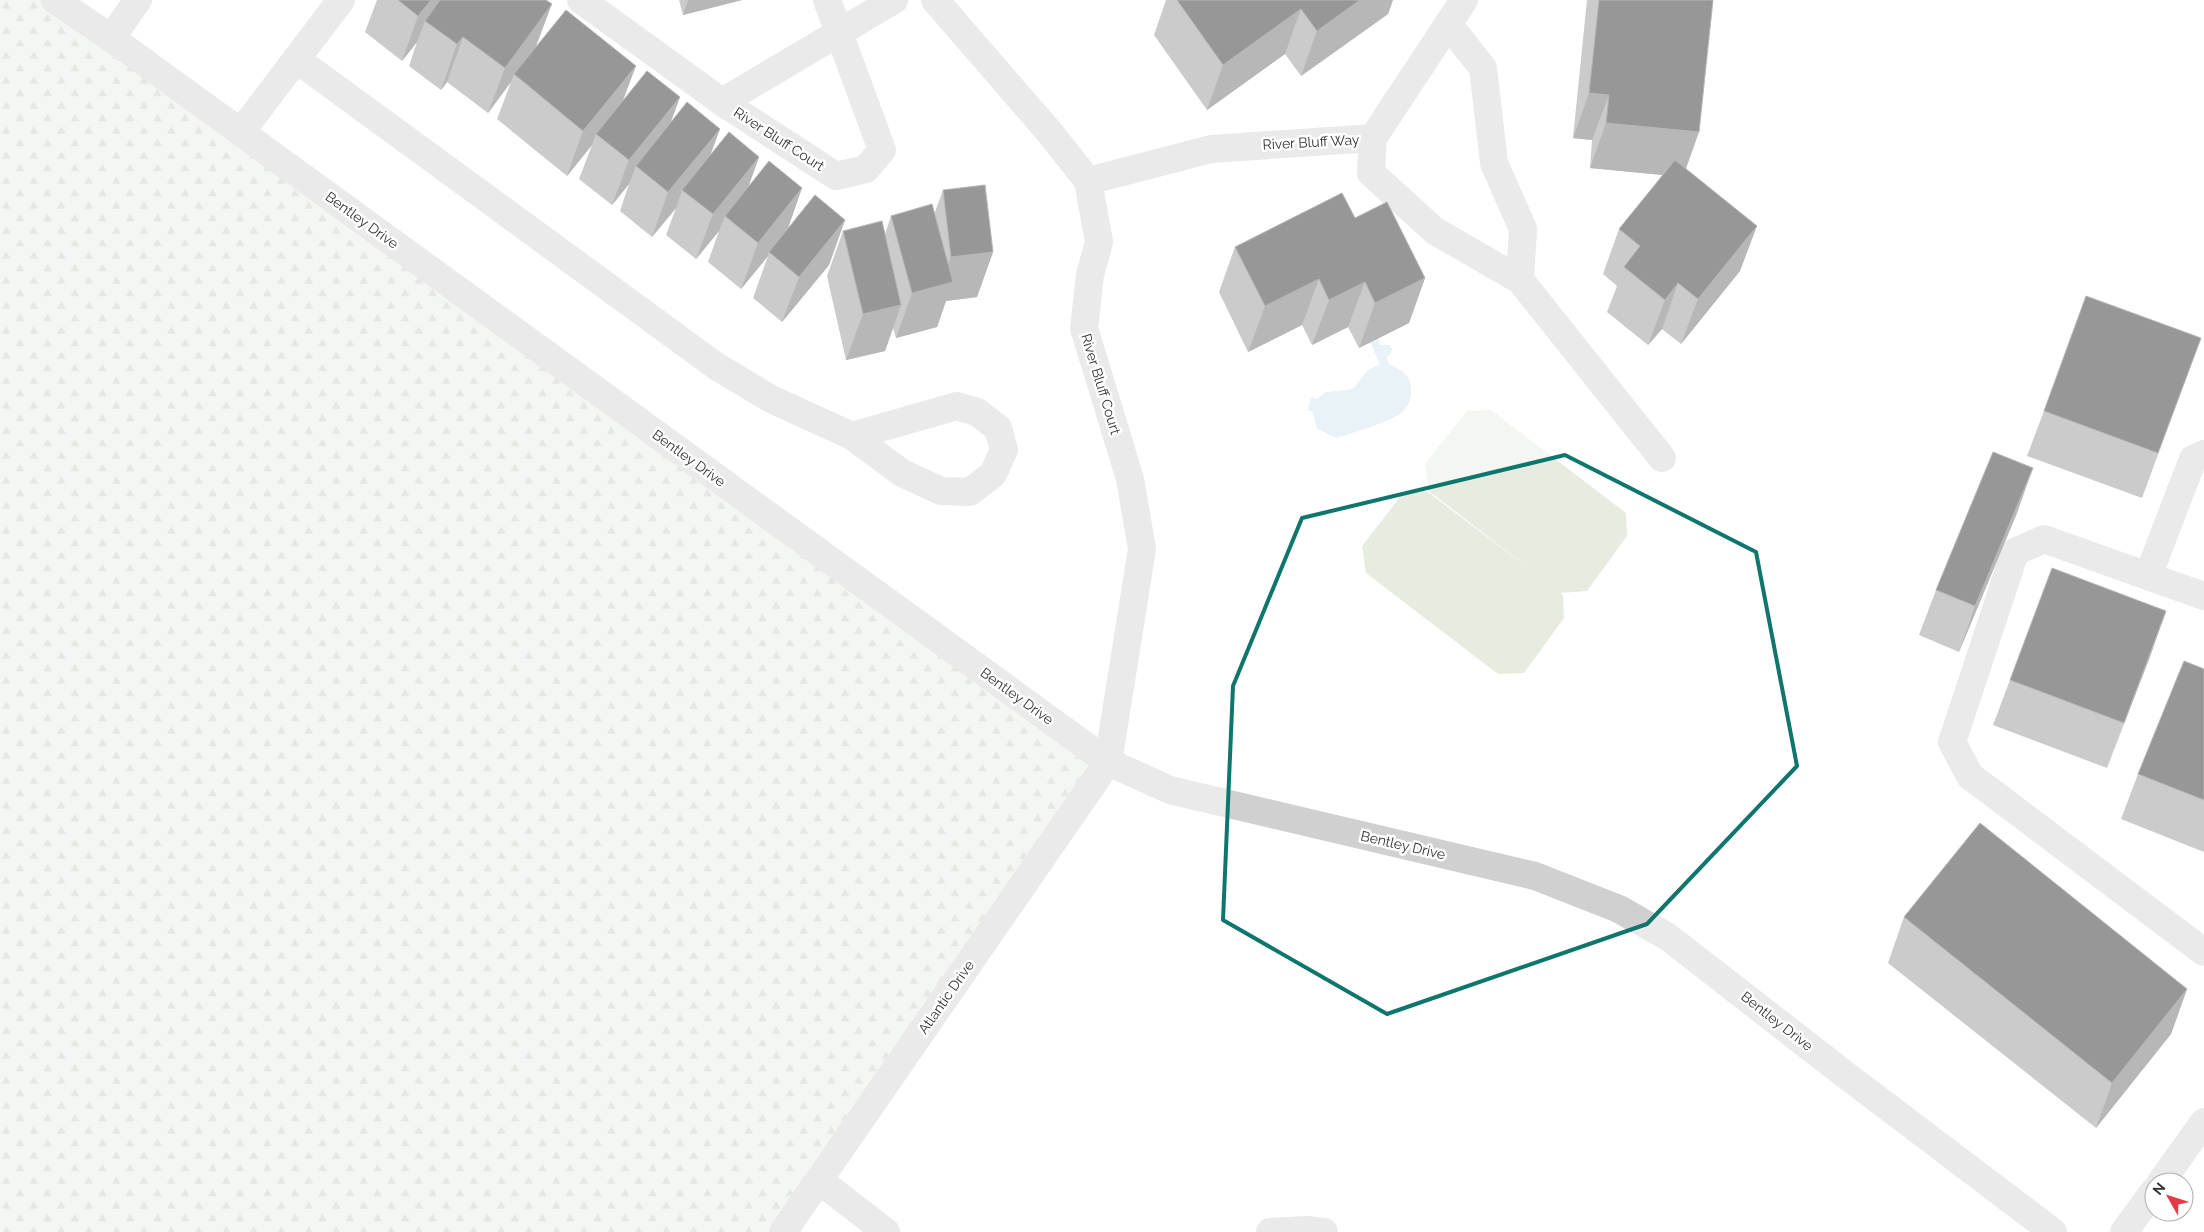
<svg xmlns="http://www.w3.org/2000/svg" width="2204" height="1232" font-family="Raleway,sans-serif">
<defs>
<pattern id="forest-firs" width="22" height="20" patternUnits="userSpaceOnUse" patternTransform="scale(1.25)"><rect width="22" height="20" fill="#e6ecdf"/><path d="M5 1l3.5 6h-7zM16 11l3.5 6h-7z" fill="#c6cbc0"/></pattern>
</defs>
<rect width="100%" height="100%" fill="#fff"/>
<path fill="#e6ecdf" d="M1491,410l135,103 1,23 -40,55 -27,2 3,2 1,23 -40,55 -26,1 -132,-101 -4,-27 42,-54h24l113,86 -112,-87 -4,-27 42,-53z"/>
<path fill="url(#forest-firs)" d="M0,0h55l1053,762 -325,470h-783z"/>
<path fill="#cfe2ee" d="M1378,338l2,7h9l3,4 -1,4 -4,4 2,7c11,5 21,10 22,24 1,10 -2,18 -10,25 -9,8 -51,21 -65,25l-19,-9 -4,-17 -6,-2 5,-13 5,2 9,-7 21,-2 7,-2 13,-17 13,-7 -10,-22z"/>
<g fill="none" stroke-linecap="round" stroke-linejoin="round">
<path stroke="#d0d0d0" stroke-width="28" d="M55,0l56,38 997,724 62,28 365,86 84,33 49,28 179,139 206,156
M581,0l141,102 172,-102
M111,38l27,-38
M296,59l420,307 55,33 81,37 50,37 39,18 29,1 23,-18 11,-24 -6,-22 -21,-16 -20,-6 -105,30
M722,102l114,74 30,-7 16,-19 -55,-150
M241,132l100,-132
M1373,138l-2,35 64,58 85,49 3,-51 -29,-66 -11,-95 -35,-44
M1088,181l123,-32 162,-11 91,-138
M1520,280l142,178
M2148,576l45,-117 11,-5
M2204,596l-160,-57 -29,13 -63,190 18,34 234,176
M820,1181l66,51
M2161,1182l43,-60
M783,1232l325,-470 34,-213 -12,-70 -46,-151 6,-53 9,-33 -11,-61 -37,-47 -116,-134
M1270,1232l37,-2 17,2
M2124,1232l30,-41"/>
</g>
<path fill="#8c8c8c" d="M377,0h169l-10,47 87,53 57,-3 -10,27 50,5 -10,27 49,1 -11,30 54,1 -15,42 58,-10 -16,45 -47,57 -29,-24 15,-42 -27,33 -33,-27 11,-31 -23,28 -30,-24 10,-27 -24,29 -32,-26 9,-27 -17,21 -33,-26 13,-34 -25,31 -70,-57 14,-37 -23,31 -41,-31 -6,8 -32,-24 8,-24 -15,19 -37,-29z
M679,0h63l-59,15z
M1166,0h227l-5,14 -87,62 -16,-22 -78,56 -53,-75z
M1587,0h126l-27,168 54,103 -59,73 -19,-15 -14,16 -41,-33 10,-26 -14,-12 16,-45 44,-54 -73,-7 2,-28 -19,-2z
M943,190l50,62 -16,45 -31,4 -9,26 -41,11 -3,-10 -8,23 -39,9 -19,-84 16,-45 42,3 6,-18 44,-4z
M1355,218l70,60 -16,45 -50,25 -11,-21 -36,18 -10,-20 -54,27 -29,-60 16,-45z
M2201,338l-59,160 -115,-42 17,-45z
M2017,513l-58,139 -40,-17 17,-45z
M2166,611l-59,157 -114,-43 17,-45z
M2204,669v183l-83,-33 17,-45z
M1904,917l283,72 -16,45 -75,94 -208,-165z"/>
<path fill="#5f5f5f" d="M431,0h21l-27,21 -8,21 -15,19 16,-45z
M688,0h54l-59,15z
M1360,0h33l-5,14 -87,62 16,-45z
M552,4l-17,45 -21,25 -3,8 -23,31 17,-45z
M1301,9l-16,45 -78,56 16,-45z
M463,37l-16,45 -6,8 16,-46z
M636,66l-17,45 -23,23 -4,11 -25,31 16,-45z
M1589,93l20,2 -17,45 -19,-2z
M680,97l-17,46 -27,23 -7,18 -17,21 17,-45z
M1606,123l93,9 -16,45 -93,-9z
M720,129l-17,45 -21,16 -6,18 -24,29 16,-45z
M759,157l-16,45 -18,14 -6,15 -23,28 17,-45z
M802,188l-16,46 -17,18 -1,4 -27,33 17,-46z
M845,220l-16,45 -47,57 17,-45z
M1757,226l-17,45 -59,73 17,-45z
M993,252l-16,45 -31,4 -9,26 -41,11 16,-45 28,-8 11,-28z
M1425,278l-16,45 -50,25 16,-45z
M1319,279l-17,46 -54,27 17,-46z
M1365,282l-17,45 -36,18 17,-45z
M1678,283l-16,46 -14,16 17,-45z
M901,305l-16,46 -39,9 17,-46z
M2033,468l-16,45 -58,139 16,-46z
M2166,611l-16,46 -43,111 17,-45z
M2187,989l-16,45 -75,94 16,-45z"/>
<path fill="#1a1a1a" stroke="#5f5f5f" d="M398,0h33l-13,16z
M440,0h106l6,4 -47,64 -42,-31 -6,7 -32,-23z
M1177,0h183l-43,31 -16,-22 -78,56z
M1599,0h114l-14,132 -93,-9 3,-28 -20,-2z
M566,10l70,56 -53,65 -69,-57z
M647,71l33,26 -51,63 -33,-26z
M687,102l33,27 -52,63 -32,-26z
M729,132l30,25 -46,57 -31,-24z
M1675,160l82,66 -59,73 -20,-16 -13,17 -41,-33 16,-21 -21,-17z
M769,161l33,27 -44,55 -33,-27z
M985,185l8,67 -42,5 -8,-67z
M1342,193l13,25 32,-16 38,76 -50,25 -10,-21 -36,18 -10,-21 -54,27 -30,-59z
M815,195l30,25 -46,57 -30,-25z
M932,204l21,78 -41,11 -21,-77z
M882,221l19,84 -38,9 -20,-83z
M2086,296l115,42 -43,115 -114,-42z
M1993,452l40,16 -58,138 -39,-16z
M2052,568l114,43 -42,112 -114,-43z
M2184,661l20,8v131l-66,-26z
M1980,823l207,166 -75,94 -208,-166z"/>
<path d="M0 0H2204V1232H0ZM1565,455l191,97 41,214 -150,158 -260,90 -164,-94 10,-234 69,-168z" fill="#fff" fill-opacity=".55" fill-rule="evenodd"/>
<path fill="none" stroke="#0f766e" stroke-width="4" stroke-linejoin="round" d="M1565,455l191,97 41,214 -150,158 -260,90 -164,-94 10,-234 69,-168z"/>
<g text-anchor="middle" stroke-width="5" stroke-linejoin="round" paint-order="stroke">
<g font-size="14" fill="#333" stroke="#fff">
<text transform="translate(779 139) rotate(33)" y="5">River Bluff Court</text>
<text transform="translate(1311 142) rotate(-3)" y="5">River Bluff Way</text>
<text transform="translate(362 220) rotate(36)" y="5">Bentley Drive</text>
<text transform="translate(1101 384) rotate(73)" y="5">River Bluff Court</text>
<text transform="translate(689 458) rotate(36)" y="5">Bentley Drive</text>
<text transform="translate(1017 696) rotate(36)" y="5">Bentley Drive</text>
<text transform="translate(1403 845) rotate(13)" y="5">Bentley Drive</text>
<text transform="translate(946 997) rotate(-55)" y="5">Atlantic Drive</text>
<text transform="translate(1777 1021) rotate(38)" y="5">Bentley Drive</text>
</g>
</g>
<g transform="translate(2169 1197) rotate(309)"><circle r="24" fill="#ffffff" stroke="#adadad"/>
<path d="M0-4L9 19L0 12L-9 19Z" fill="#e63946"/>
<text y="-8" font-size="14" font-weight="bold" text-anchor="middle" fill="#333333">N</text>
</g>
</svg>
